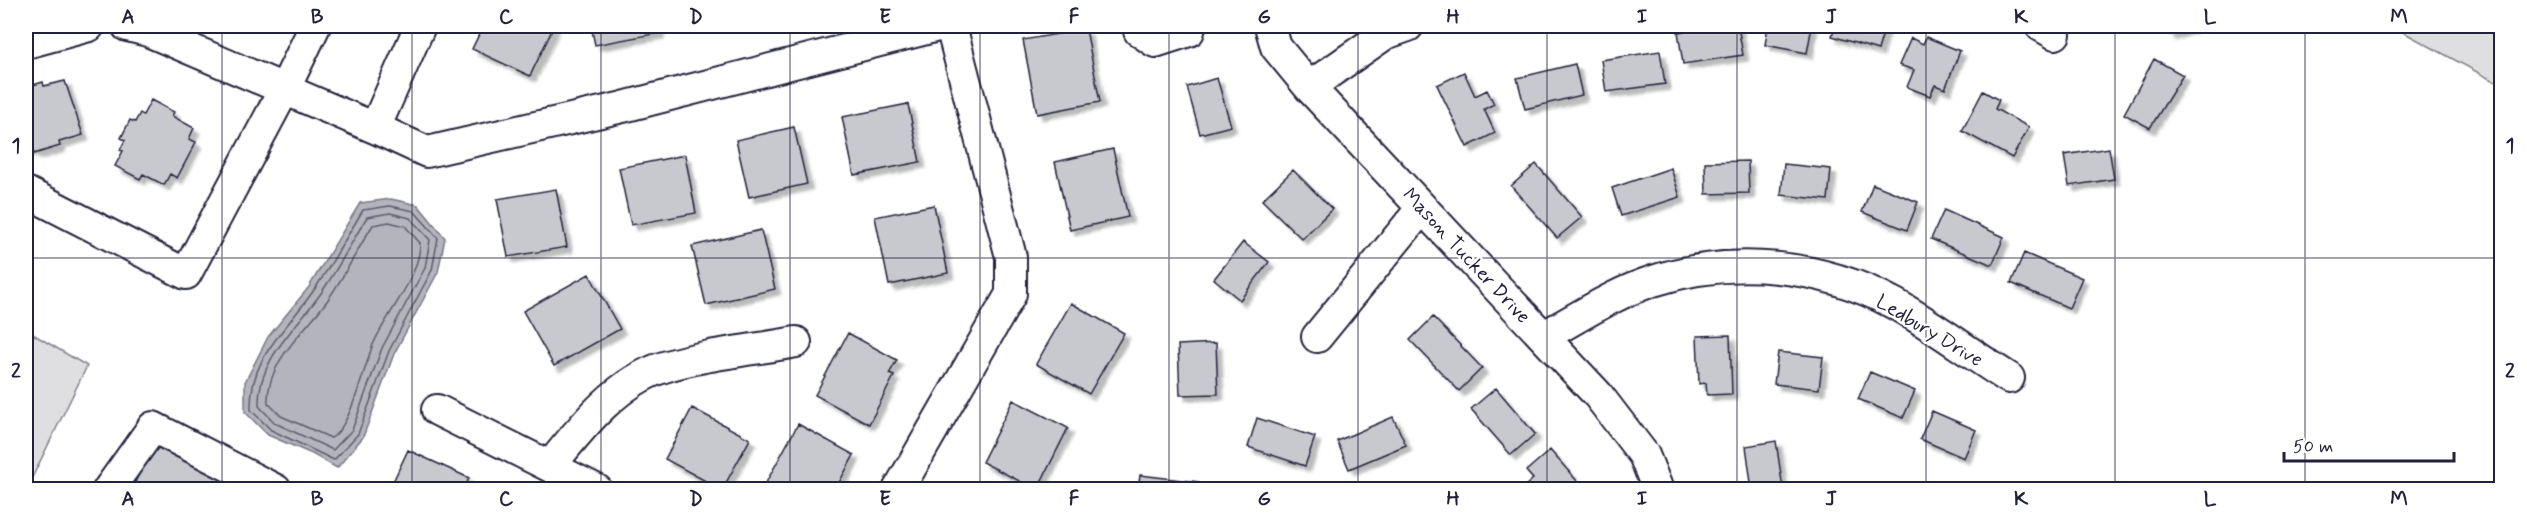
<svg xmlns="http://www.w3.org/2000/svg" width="2527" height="515" font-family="Mynerve,sans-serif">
<defs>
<filter id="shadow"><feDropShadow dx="5.5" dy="5.5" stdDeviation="1.5" flood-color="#0004"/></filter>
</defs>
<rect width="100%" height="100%" fill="#fff"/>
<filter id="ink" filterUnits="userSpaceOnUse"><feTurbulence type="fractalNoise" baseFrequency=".0167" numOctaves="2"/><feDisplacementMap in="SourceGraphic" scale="12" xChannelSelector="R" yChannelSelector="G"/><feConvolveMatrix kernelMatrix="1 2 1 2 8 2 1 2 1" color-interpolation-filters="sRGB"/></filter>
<g filter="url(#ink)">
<path fill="#dfdfe2" stroke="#80808e" stroke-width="1.5" d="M2392,26h109v59z
M26,330l61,36 -61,124z"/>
<path fill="#b4b4bc" stroke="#7a7a88" stroke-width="1.5" d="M391,199l27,6 27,33 -7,34 -44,82 -31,83 -26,31 -25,-14 -44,-19 -23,-23v-30l23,-45 41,-50 51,-84z"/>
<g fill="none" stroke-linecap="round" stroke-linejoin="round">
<path stroke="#5c5c6f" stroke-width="1.5" d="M390,206l24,5 24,27 -6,32 -43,81 -31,83 -24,26 -63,-30 -20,-20c-2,-54 36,-80 63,-120 18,-26 33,-54 49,-80z
M390,213l20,5 20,22 -5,28 -43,80 -30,82 -19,20 -58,-27 -16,-17c-2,-45 35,-76 60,-110 18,-25 32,-53 48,-79z
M389,222l16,4 15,17c0,35 -35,72 -48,104 -8,22 -22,81 -41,91l-50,-22 -13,-13c-2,-41 37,-72 59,-102 17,-24 30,-51 46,-76z"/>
</g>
<path fill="#c8c8cf" stroke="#22223b" stroke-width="1.5" filter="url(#shadow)" d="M483,26h71l-24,50 -58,-27z
M591,26h67l1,7 -64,12z
M1717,26h21l5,29 -60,9 -5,-32z
M1768,26h44l-5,27 -42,-8z
M1835,26h50l-7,24 -46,-14z
M2167,26h26l-23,9z
M1086,29l14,73 -63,12 -14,-74z
M1926,37l34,14 -15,38 -10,-4 -5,11 -23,-9 7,-17 -15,-5 12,-27 12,6z
M1660,51l5,33 -59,8 -5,-32z
M2154,59l29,16 -33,53 -26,-14z
M1575,64l7,31 -57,14 -8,-31z
M1464,72l11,24 12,-6 7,14 -10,5 11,24 -28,14 -30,-62z
M1217,78l14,48 -31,8 -13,-47z
M65,81l18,54 -24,7 1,4 -26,8 -1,-4 -7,2v-65l17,-5 1,4z
M1983,91l16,9 -4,9 34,18 -17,31 -50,-27z
M151,100l23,12 -2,4 22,12 -5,11 7,3 -19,36 -7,-4 -6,11 -21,-11 -3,5 -25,-13 8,-15 -3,-1 5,-10 -4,-2 9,-18 5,2 5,-9 3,2z
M908,104l12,58 -66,13 -12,-58z
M794,127l13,57 -58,13 -13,-57z
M2109,148l5,31 -45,7 -5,-31z
M1113,149l15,68 -58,13 -15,-68z
M685,155l11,58 -65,12 -12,-57z
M1748,161l1,32 -43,1 -1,-32z
M1536,164l46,53 -25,21 -46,-52z
M1784,164l47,5 -3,31 -47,-5z
M1671,168l9,29 -59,19 -9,-28z
M1293,170l39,39 -30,30 -40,-39z
M1873,184l45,18 -11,28 -45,-18z
M556,189l11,58 -59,10 -11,-58z
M934,205l14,68 -59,12 -14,-68z
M1944,210l60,27 -12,28 -61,-26z
M761,230l14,59 -69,16 -14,-59z
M1243,242l26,20 -29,38 -26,-21z
M2024,253l58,25 -13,30 -58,-25z
M589,274l31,55 -66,37 -31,-55z
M1071,303l53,30 -35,61 -53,-30z
M1433,317l49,51 -23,23 -49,-51z
M848,333l49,27 -8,14 5,2 -25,48 -54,-29z
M1730,335l2,59 -25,1 -1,-12 -7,1 -2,-48z
M1216,343l2,51 -38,1 -2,-50z
M1778,352l45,5 -4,32 -45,-5z
M1870,372l45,19 -12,27 -45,-19z
M1496,388l39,46 -24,21 -40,-46z
M1013,400l55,28 -31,62 -55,-28z
M692,408l58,31 -28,51 -57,-31z
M1932,411l44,19 -12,28 -44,-19z
M1393,417l13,28 -57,24 -12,-28z
M1257,418l58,19 -10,29 -57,-19z
M798,424l56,31 -19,35h-73z
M156,441l95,49h-101l-15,-8z
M1776,441l7,48 -31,1 -6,-44z
M408,450l61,28 -5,12h-75z
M1550,450l35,40h-58l-3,-3 9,-8 -7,-8z
M1140,475l59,7 -1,8h-60z"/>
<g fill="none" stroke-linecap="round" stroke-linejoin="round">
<defs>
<path id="minor" d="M127,26l21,5 227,97
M420,26l-45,102 52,24 196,-45 315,-81
M1138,26l1,5 16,11 34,-11 1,-5
M1270,26l6,21 33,40 289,308 46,60 14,35
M2041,26l14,8
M26,43l63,-17
M1309,87l76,-53 23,-8
M26,192l160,82 98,-184 31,-64
M1544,336c35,-19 71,-43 109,-55 79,-26 169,-17 242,23 39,22 76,50 114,74
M1317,337l105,-129
M437,410l160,80
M551,465c29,-36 66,-84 113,-98 42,-13 89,-17 132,-25
M108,490l45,-63 123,63
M898,490l113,-196v-37l-60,-231"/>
</defs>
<use href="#minor" stroke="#22223b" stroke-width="34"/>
<use href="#minor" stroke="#fff" stroke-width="30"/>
</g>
</g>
<path fill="none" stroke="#22223b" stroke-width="1.5" stroke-opacity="0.55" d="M222,26v464M412,26v464M601,26v464M790,26v464M980,26v464M1169,26v464M1358,26v464M1547,26v464M1737,26v464M1926,26v464M2115,26v464M2305,26v464M26,258h2476"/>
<g text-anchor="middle" stroke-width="4.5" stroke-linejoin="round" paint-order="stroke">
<g font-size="20" fill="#22223b" stroke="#fff">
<text transform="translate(1467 255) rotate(47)" y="7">Mason Tucker Drive</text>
<text transform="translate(1930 330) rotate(31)" y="7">Ledbury Drive</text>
</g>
</g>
<rect width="2527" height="515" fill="none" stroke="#fff" stroke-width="66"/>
<path d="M2284 452v9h170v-9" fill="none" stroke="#22223b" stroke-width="3"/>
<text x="2293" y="452" font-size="18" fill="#22223b" stroke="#ffffff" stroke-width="4.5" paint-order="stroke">50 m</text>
<rect x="33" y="33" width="2461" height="449" fill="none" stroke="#22223b" stroke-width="2"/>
<g font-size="20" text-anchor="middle" font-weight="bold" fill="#22223b">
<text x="128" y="23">A</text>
<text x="317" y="23">B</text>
<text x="506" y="23">C</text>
<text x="696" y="23">D</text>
<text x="885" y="23">E</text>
<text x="1074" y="23">F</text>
<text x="1264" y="23">G</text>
<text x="1453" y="23">H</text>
<text x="1642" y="23">I</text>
<text x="1831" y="23">J</text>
<text x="2021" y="23">K</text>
<text x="2210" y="23">L</text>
<text x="2399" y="23">M</text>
<text x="16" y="152">1</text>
<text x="2510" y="152">1</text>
<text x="16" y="377">2</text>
<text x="2510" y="377">2</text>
<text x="128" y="505">A</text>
<text x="317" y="505">B</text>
<text x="506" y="505">C</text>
<text x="696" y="505">D</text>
<text x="885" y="505">E</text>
<text x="1074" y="505">F</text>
<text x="1264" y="505">G</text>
<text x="1453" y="505">H</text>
<text x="1642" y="505">I</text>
<text x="1831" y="505">J</text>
<text x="2021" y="505">K</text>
<text x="2210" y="505">L</text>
<text x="2399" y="505">M</text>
</g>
</svg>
